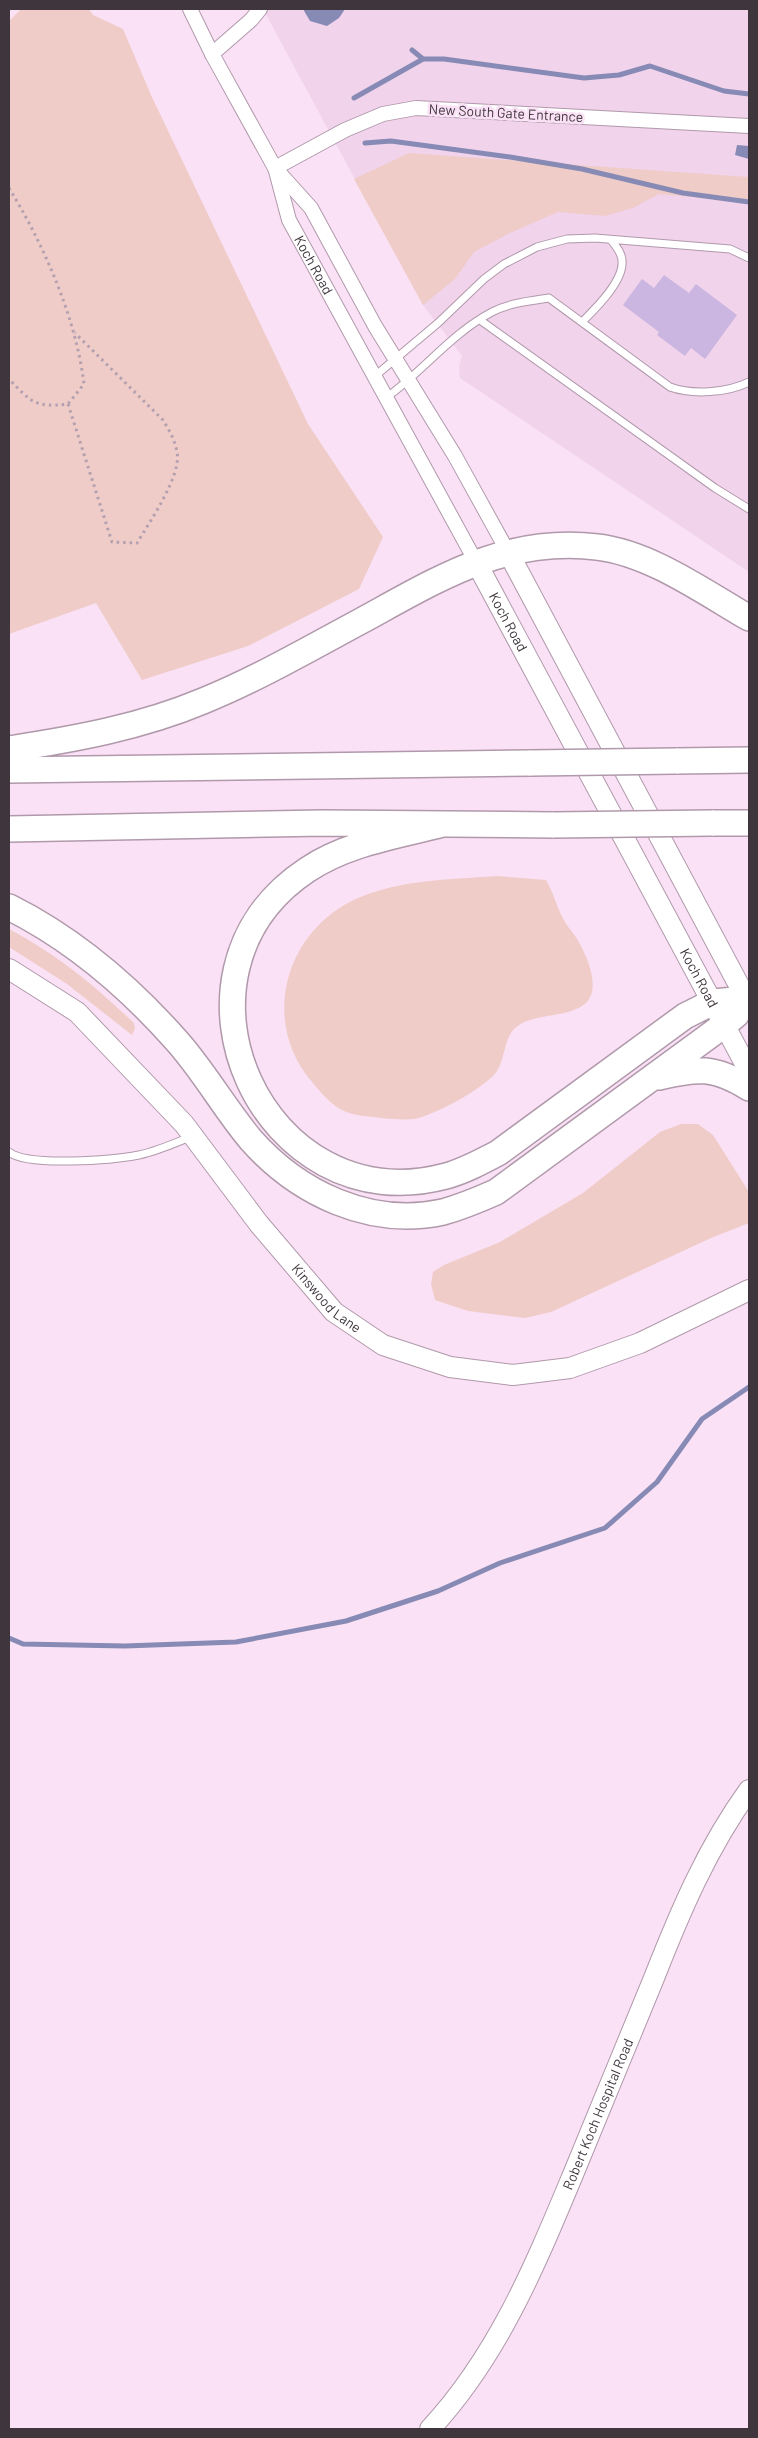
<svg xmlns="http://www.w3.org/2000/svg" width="758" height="2438" font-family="Barlow,sans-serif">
<rect width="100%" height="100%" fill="#fae1f5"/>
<path fill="#f2d3ec" d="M263,9h486v563l-289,-194 -1,-12 3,-10 -39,-51z"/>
<path fill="#efccc8" d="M21,9h68l4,6 30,14 28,66 157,329 75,113 -24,52 -111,57 -106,34 -46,-77 -87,31v-613z
M409,153l340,24v25l-90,-8 -26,14 -28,8 -47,-4 -48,21 -36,19 -19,27 -32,26 -69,-126z
M497,876l49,4c8,13 11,29 19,42 3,6 9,11 12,17 9,15 24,47 10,63 -14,14 -42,12 -60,19 -25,9 -19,31 -30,50 -10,16 -64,45 -83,48 -10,1 -23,0 -33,-1 -14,-2 -29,-2 -41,-9 -10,-6 -20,-17 -27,-26 -50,-56 -32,-142 33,-179 46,-25 101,-24 151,-28z
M9,929c49,26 85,56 125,94l1,5 -3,7 -65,-51 -58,-37z
M681,1124h17l15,11 36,57v31l-38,15 -160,74 -26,6 -57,-7 -33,-11 -4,-16 2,-12 11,-7 56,-23 83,-49 77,-61z"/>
<path fill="#868ab4" d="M303,9h42l-6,9 -12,8 -17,-5z
M737,145l12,1v13l-14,-4z"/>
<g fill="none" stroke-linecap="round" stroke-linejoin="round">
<path stroke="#868ab4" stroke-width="5" d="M412,50l11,9
M354,98l69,-39h21l140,19 35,-3 31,-9 74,25 25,3
M365,143l26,-2 119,16 72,12 101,24 66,9
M9,1638l14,6 102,2 111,-4 110,-21 92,-30 62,-28 105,-35 52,-46 45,-63 47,-32"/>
</g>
<path fill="#cab6e0" d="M664,275l25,18 7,-9 41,31 -32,44 -14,-11 -6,8 -28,-21 2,-3 -36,-27 19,-26 12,9z"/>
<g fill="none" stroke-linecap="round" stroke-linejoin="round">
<defs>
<path id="lane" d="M480,320l235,168 34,21
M582,322c13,-13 42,-41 40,-61 0,-8 -6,-15 -11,-21
M375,376l63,-53 46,-44 20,-15 33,-17 30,-8 28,-1 135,11 19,9
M387,397c36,-26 65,-64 105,-85 17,-9 38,-11 57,-14l121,89c22,8 57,6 79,-5
M9,1152c18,15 105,8 130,3 18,-4 34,-11 51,-18"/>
<g id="street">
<path d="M190,9l22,45 63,114 36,40 64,118 80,130 53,96"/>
<path d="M212,54l39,-34 9,-11"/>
<path d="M275,168l70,-38 38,-16 33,-6 333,18"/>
<path id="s1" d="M276,171l13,49 187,342"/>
</g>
<g id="secondary">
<path d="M508,552l241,452"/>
<path id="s2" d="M476,562l273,509"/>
<path id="s3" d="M9,969l68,43 107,112 75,100 75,88 49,33 67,22 63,8 57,-7 70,-25 109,-53"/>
<path id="s4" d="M430,2429c67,-72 104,-161 142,-252 27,-66 55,-132 82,-199 26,-66 53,-130 95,-188"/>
</g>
<path id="highway" d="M9,749c66,-10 132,-22 194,-48 54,-22 106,-52 158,-80 77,-42 144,-85 236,-74 53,6 107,45 152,71
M676,761l73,-1
M9,770l522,-7
M712,823h37
M443,824c-46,12 -96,19 -136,46 -158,105 -43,355 139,306 18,-5 35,-14 52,-23l187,-137 28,-14 33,-3
M9,829l313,-6 232,2
M9,907c64,32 120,80 167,133 28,31 48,68 75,100 47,53 119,88 192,72 18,-5 35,-12 53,-20l228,-167 12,-10 10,-16
M659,1077c39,-9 55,-11 90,11"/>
</defs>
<use href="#lane" stroke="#b099ab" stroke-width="9"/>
<use href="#street" stroke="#b099ab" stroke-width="16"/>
<use href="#secondary" stroke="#b099ab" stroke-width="22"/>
<use href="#highway" stroke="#b099ab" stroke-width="28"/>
<path stroke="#b3a0af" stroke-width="3" stroke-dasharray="2.5 4" stroke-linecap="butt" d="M9,188c35,57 67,130 75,196l-16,20c-33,4 -37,-2 -59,-25
M68,404l44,138 25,1c12,-20 45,-68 40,-91 -2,-12 -8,-22 -14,-32l-88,-87"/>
<use href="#lane" stroke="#fff" stroke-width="7"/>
<use href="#street" stroke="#fff" stroke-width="14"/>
<use href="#secondary" stroke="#fff" stroke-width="20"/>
<use href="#highway" stroke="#fff" stroke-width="25"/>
<defs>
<path id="highway-bridge" d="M531,763l145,-2
M554,825l158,-2"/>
</defs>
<use href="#highway-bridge" stroke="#b099ab" stroke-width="28" stroke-linecap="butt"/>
<use href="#highway-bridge" stroke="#fff" stroke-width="25"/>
</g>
<g text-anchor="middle" stroke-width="5" stroke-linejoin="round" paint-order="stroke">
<g font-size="14" fill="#3f363d" stroke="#fae1f5">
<text transform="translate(506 113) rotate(3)" y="5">New South Gate Entrance</text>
<text dy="5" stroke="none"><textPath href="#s1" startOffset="102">Koch Road</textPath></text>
<text dy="5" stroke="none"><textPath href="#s2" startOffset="68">Koch Road</textPath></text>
<text dy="5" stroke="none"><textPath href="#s2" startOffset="472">Koch Road</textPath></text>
<text dy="5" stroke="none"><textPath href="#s3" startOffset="461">Kinswood Lane</textPath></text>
<text dy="5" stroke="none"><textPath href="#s4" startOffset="359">Robert Koch Hospital Road</textPath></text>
</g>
</g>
<rect width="758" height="2438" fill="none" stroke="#3f363d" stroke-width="20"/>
</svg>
